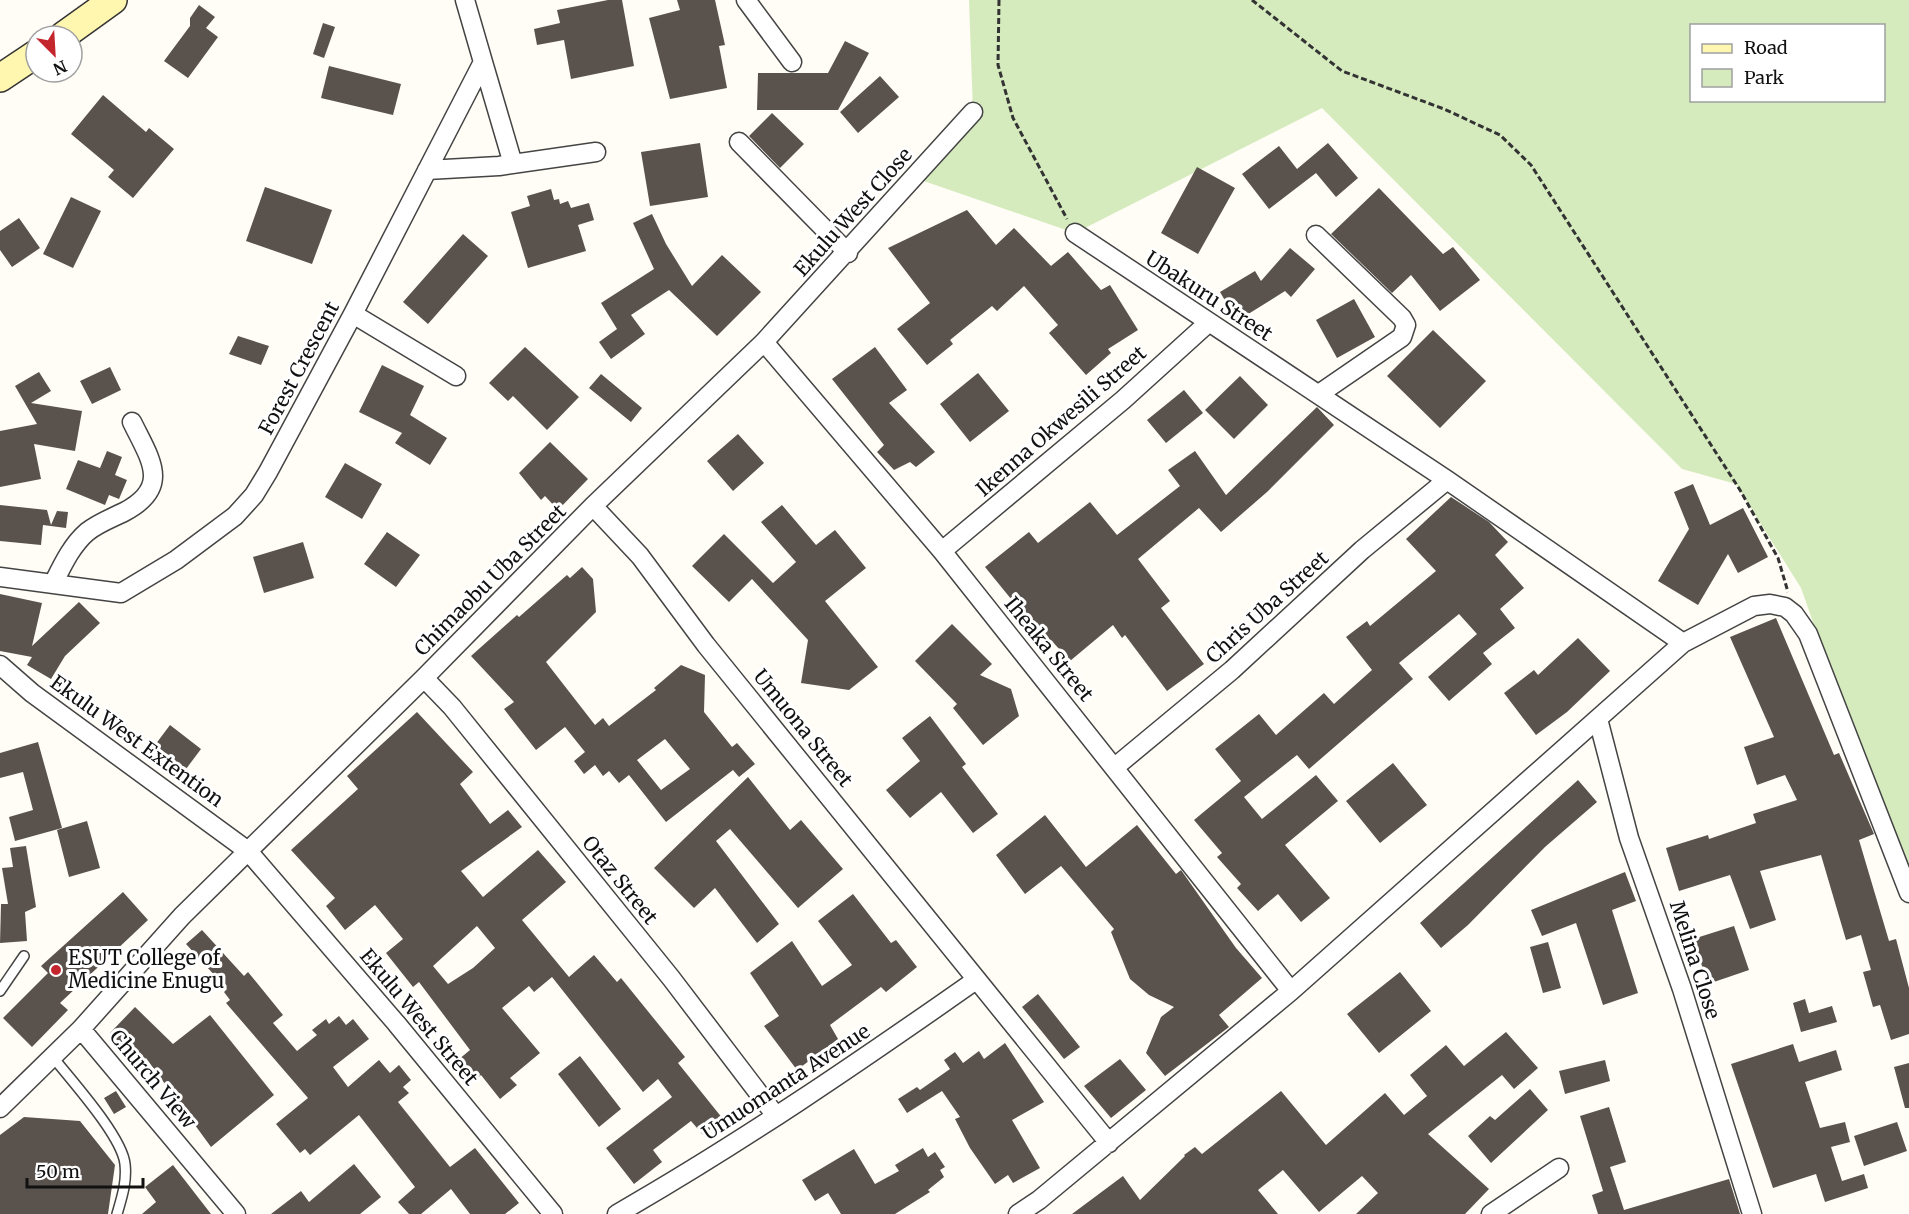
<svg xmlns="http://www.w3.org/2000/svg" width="1909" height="1214" font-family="Merriweather,serif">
<rect width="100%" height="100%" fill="#fffdf5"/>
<path fill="#d5ebbd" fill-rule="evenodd" d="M969,0h940v895l-108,-307 -65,-104 -54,-15 -360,-361 -247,125 -160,-55 58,-66zM1692,26h192v74h-192z"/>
<path fill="#5a524d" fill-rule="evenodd" d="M608,0h14l12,66 -63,13 -7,-39 -27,5 -3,-16 26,-6 -3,-13z
M677,0h38l10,45 -6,1 8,42 -57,11 -21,-81 31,-8z
M199,5l16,12 -9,11 12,9 -30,41 -24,-17 26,-35v-8z
M323,23l12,4 -11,31 -11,-4z
M845,41l24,12 -31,57h-81l1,-37h70z
M329,66l72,18 -8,31 -72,-17z
M880,76l19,21 -41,36 -18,-21z
M103,95l43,37 3,-4 25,21 -41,49 -25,-21 6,-7 -43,-36z
M772,113l32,31 -24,24 -31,-32z
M700,143l8,54 -58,9 -9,-54z
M1328,143l30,35 -22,19 -20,-24 -47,36 -27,-35 37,-28 18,23z
M1197,167l38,21 -37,66 -37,-21z
M265,187l67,23 -20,54 -66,-23z
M1379,188l64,66 10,-7 27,33 -40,31 -29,-36 -19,18 -61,-59z
M551,189l3,11 5,-1 1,5 8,-3 3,7 18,-5 5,17 -16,5 8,26 -58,17 -17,-56 19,-6 -3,-10z
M71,197l30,14 -28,57 -30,-14z
M967,210l29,35 18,-17 37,38 17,-14 33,38 9,-5 28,45 -30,19 3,4 -25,22 -37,-42 9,-8 -34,-39 -27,25 -5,-5 -42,34 3,4 -26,21 -30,-36 33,-26 -42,-55z
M652,214l14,30 26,42 30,-31 39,37 -44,44 -48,-46 -38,25 14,19 -34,25 -12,-17 18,-13 -16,-26 53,-34 -21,-46z
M19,218l21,30 -28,19 -12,-17v-19z
M463,234l25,22 -60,68 -25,-22z
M1290,248l25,21 -24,28 -6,-6 -48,30 -17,-29 35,-21 6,10z
M1354,299l21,38 -38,21 -21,-38z
M1433,330l53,51 -46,47 -53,-52z
M238,336l31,10 -8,19 -32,-11z
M525,347l54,50 -32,33 -34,-34 -5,5 -19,-18z
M875,347l32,43 -18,13 46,49 -19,15 -6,-5 -16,8 -17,-18 7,-7 -52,-66z
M382,365l42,21 -14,29 37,23 -17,27 -35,-22 7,-10 -43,-21z
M110,367l11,23 -29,14 -12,-23z
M39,372l12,19 -20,12 51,8 -7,40 -41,-7 7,35 -41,8v-56l37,-7 -22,-38z
M978,373l31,38 -39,31 -30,-38z
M601,374l41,34 -11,14 -42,-34z
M1240,376l28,29 -34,34 -29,-29z
M1184,390l19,23 -37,30 -19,-23z
M1317,407l17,18 -67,67 -46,40 -22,-24 -61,51 32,42 -9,7 43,56 -37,27 -42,-56 -3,3 -9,-13 -43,36 -19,-21 -4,3 -62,-76 44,-35 9,11 52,-41 27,33 63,-49 -12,-16 27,-19 31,44z
M738,434l26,29 -31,28 -26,-30z
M550,442l38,37 -30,31 -13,-14 -4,4 -22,-27z
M107,451l15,6 -7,18 12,5 -8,19 -10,-4 -4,10 -39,-16 12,-29 22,8z
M345,463l37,21 -20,35 -37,-22z
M1693,484l17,41 33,-17 25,49 -30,16 -10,-19 -30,51 -40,-24 31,-52 -15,-37z
M1451,497l38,25 19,20 -13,13 29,33 -24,21 15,19 -32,25 9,11 -43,37 -21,-24 49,-43 -18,-20 -60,49 14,16 -104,90 -12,-14 -53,42 18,22 54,-44 22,26 -53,44 45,53 -29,24 -23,-28 -20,17 -21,-23 4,-4 -24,-27 5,-4 -28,-33 47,-39 -26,-32 44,-35 17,21 48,-42 10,11 38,-34 -26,-33 21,-16 3,5 66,-55 -30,-32z
M0,505l47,5 4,15 6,-14 11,1 -2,16 -23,-3 -2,20 -41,-4z
M782,505l34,40 19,-15 31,38 -41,33 53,66 -29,23 -48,-7 7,-43 -56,-61 -23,23 -37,-36 32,-32 49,49 23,-21 -35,-40z
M387,532l33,23 -24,32 -32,-23z
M303,542l11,36 -50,15 -11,-36z
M582,567l11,12 3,33 -50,50 49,63 8,-7 6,8 47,-36 -2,-2 27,-23 24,10 -1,37 28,35 5,-4 18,21 -16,13 -6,-7 -67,52 -37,-47 -10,8 -10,-12 -6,5 -8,-11 -11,9 -10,-13 11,-9 -20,-25 -29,23 -32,-41 10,-7 -43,-46 46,-41 2,2 48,-42 3,3zM665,739l25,30 -29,21 -24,-30z
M0,594l42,9 -10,43 47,-44 21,21 -35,33 -14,23 -24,-14 5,-8 -32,-6z
M1776,618l58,137 5,-2 35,81 -15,6 30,101 7,-2 13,49v46l-18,6 -11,-35 -7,2 -10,-35 8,-2 -10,-35 -15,5 -25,-85 -61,16 16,49 -26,9 -20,-54 -51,16 -13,-43 42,-13 1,4 47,-16 -3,-9 44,-14 -12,-25 -28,10 -13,-38 30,-10 -44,-100z
M952,624l40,40 -12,11 31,14 8,27 -36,29 -30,-37 4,-4 -42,-43z
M1578,638l32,33 -43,41 -31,23 -32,-42 30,-23 4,5z
M417,712l56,60 -13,12 30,40 18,-14 14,17 -61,44 22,26 55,-47 28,32 -44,38 47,57 25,-22 23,27 4,-4 64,79 -7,6 45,56 -20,16 -12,-14 -38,29 9,12 -28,22 -28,-36 66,-51 -14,-18 -15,13 -91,-115 -18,15 -5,-6 -27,22 38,45 -30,25 7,7 -17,14 -19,-24 -6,5 -17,-20 12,-10 -51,-68 -6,5 -27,-34 17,-14 -28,-34 -30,25 -19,-24 9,-8 -44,-48 67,-61 -11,-13zM477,926l18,22 -22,20 -25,16 -15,-18z
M930,716l36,48 -4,3 36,47 -25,19 -32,-41 -31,26 -24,-28 34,-29 -18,-23z
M170,725l31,24 -18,24 -31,-24z
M38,742l24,86 -47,13 -6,-24 24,-7 -10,-38 -23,6v-25z
M1393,763l34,42 -47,38 -34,-42z
M748,777l42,53 11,-10 42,49 -45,39 -68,-79 -14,12 63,83 -22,19 -42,-55 -21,20 -40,-40z
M1578,780l19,22 -52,45 -77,78 -27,23 -21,-25z
M1045,815l41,52 51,-42 39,49 5,-4 55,78 26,30 -43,37 10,12 -64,49 -19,-23 15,-36 13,-10 -25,-12 -19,-16 -19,-47 3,-3 -53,-63 -36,28 -29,-39z
M87,821l13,47 -31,9 -12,-47z
M26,846l10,61 -11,5 2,29 -27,2 1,-39h7l-6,-36 11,-1 -3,-19z
M1625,872l11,29 -24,9 26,83 -35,12 -27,-82 -34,13 -11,-26z
M123,892l25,28 -88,83 8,7 -36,37 -29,-29 45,-45 -7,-7z
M853,894l38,49 5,-3 21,27 -31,25 -5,-5 -51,38 8,14 -41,31 -33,-44 15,-10 -29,-43 42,-32 30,45 30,-21 -34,-44z
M1734,926l15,44 -41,14 -15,-45z
M202,930l42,46 4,-4 35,43 -10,8 24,28 20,-16 -5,-5 14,-11 3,5 10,-8 7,9 7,-6 16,20 -36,28 15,20 31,-27 11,13 9,-8 12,15 -8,7 6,6 -11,9 52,65 25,-19 44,55 -14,11h-35l-19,-25 -30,25h-12l-11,-12 17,-15 -56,-72 -49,40 -5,-6 -5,4 -24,-29 32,-26 -82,-95 4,-3 -6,-8 3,-3 -41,-45z
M1548,942l13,46 -18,5 -13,-46z
M1400,972l31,39 -52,42 -32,-39z
M1038,994l42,53 -16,12 -42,-52z
M1805,999l4,14 23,-7 5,16 -36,10 -8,-29z
M135,1007l38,37 37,-29 64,80 -63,52 -65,-89 -5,6 -31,-31z
M1506,1032l32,36 -24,21 -12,-14 -74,59 61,55 -24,25h-109l22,-21 -16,-17 -43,36 -36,-42 -25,20 20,24h-206l51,-38 17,24 45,-44 -1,-1 11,-8 7,7 79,-63 45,54 59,-52 19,22 23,-19 -17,-21 36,-30 18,21z
M1005,1043l39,59 -32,18 28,48 -27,15 -5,-8 -13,9 -25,-36 -15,-29 5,-2 -18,-26 -35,22 -9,-14 19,-12 3,3 30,-21 -6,-9 11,-8 8,11 16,-12 5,8z
M1793,1044l6,18 37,-12 6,20 -37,12 15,46 25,-6 5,20 -19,5 11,34 22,-7 4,14 -43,14 -9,-28 -43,14 -42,-124z
M580,1056l41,53 -22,18 -41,-53z
M1120,1059l26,31 -35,28 -27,-32z
M1605,1060l5,21 -45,13 -6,-23z
M1909,1063v45h-4l-11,-41z
M1530,1089l18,21 -57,53 -23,-27 22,-20 5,4z
M116,1091l10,16 -12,7 -10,-16z
M1609,1107l17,55 -16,5 14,43 105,-31 11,35h-142l-6,-19 11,-4 -23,-75z
M24,1117l56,4 35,44 -7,49h-108v-79z
M1897,1122l10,29 -43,15 -10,-30z
M923,1148l5,9 7,-5 10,15 -5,3 4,7 -16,13 2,2 -35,22h-54l-13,-21 -13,8 -13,-21 52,-31 21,35 24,-13 -4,-6z
M354,1164l27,33 -21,17h-89l30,-23 8,11z
M173,1165l38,49h-69l14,-12 -11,-15z"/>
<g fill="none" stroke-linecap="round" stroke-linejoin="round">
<defs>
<path id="lane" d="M0,991l24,-35
M52,1056c19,24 70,80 73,108 2,18 -3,33 -8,50"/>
<path id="street" d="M746,0l46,62
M483,62l30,102
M739,142l109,111
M427,170l72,-4 97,-14
M1075,233l372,247 236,163
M1316,235l86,83 4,7 -4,12 -83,57
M353,314l103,62
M764,342l178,209 349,440
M593,506l47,50 66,89 403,498
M942,551l181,-151 85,-77
M0,577l121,16 55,-33 59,-44 19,-21 14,-23 85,-158 130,-252 -18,-62
M54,582c9,-18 18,-37 33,-50 11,-9 25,-14 37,-20 48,-25 26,-53 8,-90
M0,665l32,28 216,158 148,172 157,191
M424,678l28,29 219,271 105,138
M1598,719l31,119 53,151 70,225
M1115,767l117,-97 130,-120 85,-70
M81,1029l155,185
M0,1108l81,-79 101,-113 242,-238 169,-172 171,-164 209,-230
M617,1214c124,-71 242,-152 359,-234
M1018,1214l21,-14 252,-209 392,-348 71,-37 16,-2 15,3 9,7 14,20 101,259
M1491,1214l68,-46"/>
<path id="secondary" d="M63,36l50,-36
M0,78l36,-24"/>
</defs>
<use href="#lane" stroke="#444" stroke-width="12"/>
<use href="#street" stroke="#444" stroke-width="21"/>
<use href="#secondary" stroke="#333" stroke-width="30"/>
<path stroke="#333" stroke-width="3" stroke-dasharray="6 3" stroke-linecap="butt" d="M999,0l-1,65 15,53 54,101
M1252,0l90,71 102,38 56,26 31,30 209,325 38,68 10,34"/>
<use href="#lane" stroke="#fff" stroke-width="9"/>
<use href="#street" stroke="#fff" stroke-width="18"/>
<use href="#secondary" stroke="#fff6b0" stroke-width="27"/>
</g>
<circle fill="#c4262e" stroke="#fff" stroke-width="2" cx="56" cy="970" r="6"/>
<g text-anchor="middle" stroke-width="6" stroke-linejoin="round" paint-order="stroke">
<g font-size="20" fill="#111" stroke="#fff">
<text transform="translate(853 212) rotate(-48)" y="7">Ekulu West Close</text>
<text transform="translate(1209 296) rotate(33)" y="7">Ubakuru Street</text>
<text transform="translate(299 368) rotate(-62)" y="7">Forest Crescent</text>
<text transform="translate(1061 421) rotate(-41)" y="7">Ikenna Okwesili Street</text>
<text transform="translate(490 580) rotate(-45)" y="7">Chimaobu Uba Street</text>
<text transform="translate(1267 607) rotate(-42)" y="7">Chris Uba Street</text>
<text transform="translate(1049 649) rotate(51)" y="7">Iheaka Street</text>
<text transform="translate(803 728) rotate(51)" y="7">Umuona Street</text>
<text transform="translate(137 741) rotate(36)" y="7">Ekulu West Extention</text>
<text transform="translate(620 880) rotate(51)" y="7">Otaz Street</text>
<text transform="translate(1695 960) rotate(72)" y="7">Melina Close</text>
<text transform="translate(419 1017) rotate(50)" y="7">Ekulu West Street</text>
<text transform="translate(153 1079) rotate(50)" y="7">Church View</text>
<text transform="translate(786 1082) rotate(-33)" y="7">Umuomanta Avenue</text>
</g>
<g font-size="20" fill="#111" stroke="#fff" text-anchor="start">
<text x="68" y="965">ESUT College of<tspan x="68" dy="23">Medicine Enugu</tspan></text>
</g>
</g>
<rect x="1690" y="24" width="195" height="78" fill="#ffffff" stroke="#a0a0a0" stroke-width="1.5"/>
<rect x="1702" y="44" width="30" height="9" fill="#fff6b0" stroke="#a0a0a0" stroke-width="1.5"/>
<text x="1744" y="54" font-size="18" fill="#111111">Road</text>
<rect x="1702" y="69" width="30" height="18" fill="#d5ebbd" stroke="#a0a0a0" stroke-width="1.5"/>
<text x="1744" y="84" font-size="18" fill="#111111">Park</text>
<g transform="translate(54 54) rotate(156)"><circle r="28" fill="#ffffff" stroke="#a0a0a0" stroke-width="1.5"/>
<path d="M0-4.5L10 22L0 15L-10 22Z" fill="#c4262e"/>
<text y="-9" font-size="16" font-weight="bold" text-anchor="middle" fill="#111111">N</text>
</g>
<path d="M27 1178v9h116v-9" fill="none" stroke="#111111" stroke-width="3"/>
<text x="36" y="1178" font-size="18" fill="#111111" stroke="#ffffff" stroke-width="4.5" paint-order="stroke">50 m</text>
</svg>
